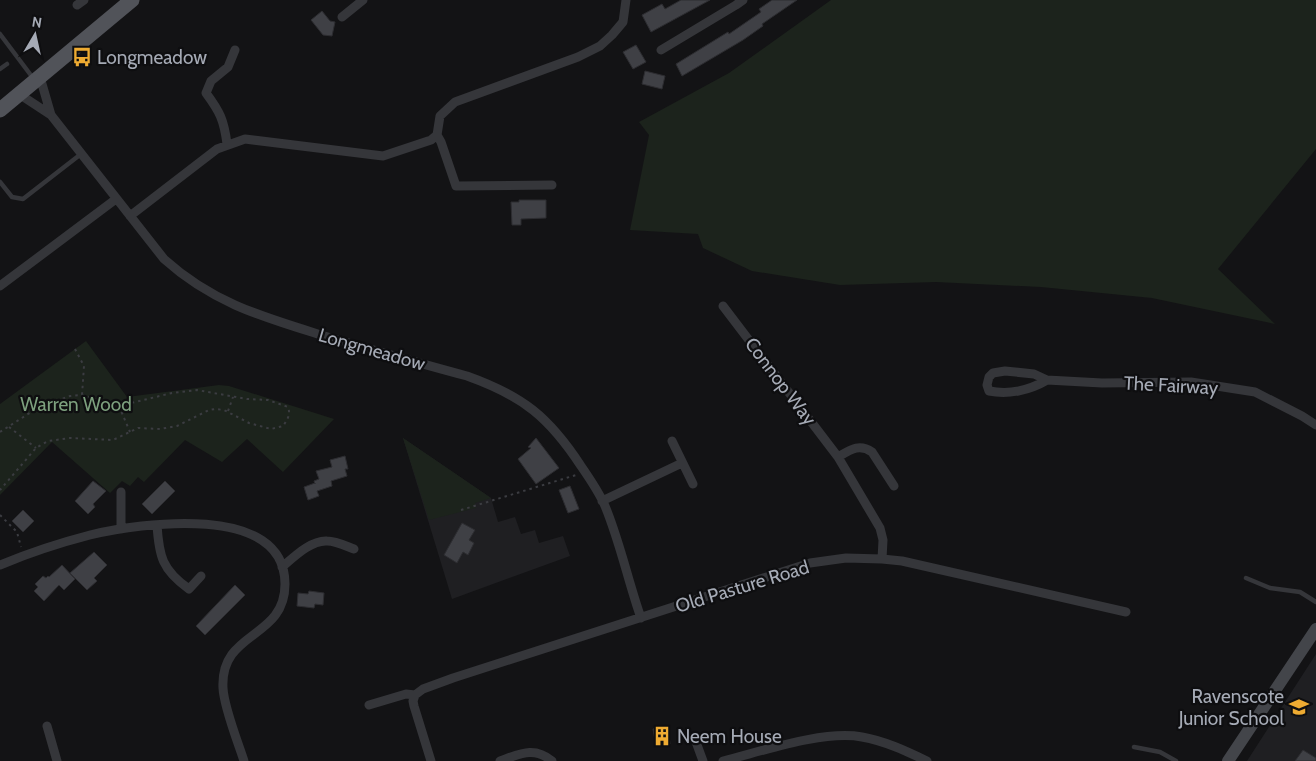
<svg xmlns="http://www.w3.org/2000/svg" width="1316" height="761" font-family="Cabin,sans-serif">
<rect width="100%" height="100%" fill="#131315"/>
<path fill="#1f1f22" d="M403,438l88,60 7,24 17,-5 6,17 14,-4 4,13 24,-7 7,20 -118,43z
M1316,654v107h-69z"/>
<path fill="#1c231c" d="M831,0h485v149l-98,120 57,55 -123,-26 -111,-11 -105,-5 -96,3 -88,-14 -49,-23 -5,-14 -68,-4 19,-95 -10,-13 90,-49z
M86,341l41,56 92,-12 10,1 105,33 -51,53 -36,-33 -25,23 -37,-22 -41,42 -6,-5 -8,9 -8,-5 -12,12 -58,-51 -52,53v-91z
M403,438l88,60 -16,5 1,5 -47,12z"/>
<path fill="#3f4045" stroke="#2d2d31" d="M681,0h29l-59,32 -9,-17 20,-11 3,5z
M772,0h25l-35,24 1,2 -20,14 -61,36 -6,-12 52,-32 1,2 32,-22 -2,-3z
M322,11l8,10 5,1 -3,14 -9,-1 -12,-15z
M636,45l10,17 -13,7 -10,-17z
M645,71l20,5 -3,13 -20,-5z
M519,200h27v18l-25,1v6h-9l-1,-23h8z
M536,438l23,30 -23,16 -18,-25 13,-11 -3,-1z
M345,456l3,13h-3l2,7 -16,5 1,5 -15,5 2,5 -11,4 -4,-13 11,-4v1l-1,-3 5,-2 -3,-8 16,-4 -2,-7z
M93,481l13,10 -13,13 2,3 -7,7 -13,-13z
M165,481l10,10 -23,23 -10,-10z
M570,486l9,23 -11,4 -9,-23z
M23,510l11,11 -11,11 -11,-11z
M462,523l13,7 -6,10 5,3 -6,12 -5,-3 -6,11 -13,-8z
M94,552l13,13 -13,13 3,3 -10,9 -17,-17z
M62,565l13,14 -11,11 -5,-5 -15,16 -10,-10 4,-4 -3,-3 8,-8 3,2 2,-2 1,1z
M235,585l10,10 -40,40 -9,-9z
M309,591l15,2 -1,12 -8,-1 -1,4 -17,-2 1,-13 10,1z
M668,726l2,18 -14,2 -3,-17z
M1303,750l13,8v3h-21z"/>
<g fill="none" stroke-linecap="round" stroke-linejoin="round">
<path stroke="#3b3c41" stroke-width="2" stroke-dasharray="2.5 4" stroke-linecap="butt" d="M75,349l9,17 -2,29
M119,406l11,26
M228,411l5,-14
M9,427l27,21
M0,432l39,-25 31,-11 12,-1 37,11 53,-13 25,-3 50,9 21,1 20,7c3,8 -1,13 -5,19l-12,3 -22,-6 -25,-13 -9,-1 -6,1 -32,16 -17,3 -22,-1 -25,12 -43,-2 -22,3 -12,7 -36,42
M461,510l115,-35
M0,515l17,17 4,15"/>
<path stroke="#35363a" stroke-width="4.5" d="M0,34l33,44
M0,69l7,-5
M0,182l12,15 11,2 58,-45
M1246,578l24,10 30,4 16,10
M1134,747l26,5 16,9"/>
<path stroke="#35363a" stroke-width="9" d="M77,5l7,-5
M342,17l21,-17
M661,50l75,-45 7,-5
M40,77l11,38
M19,94l32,21 113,144c51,46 103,59 167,79 46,13 91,26 136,38 56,20 82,41 114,90 9,13 18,26 24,40 15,36 23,75 36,112
M437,135l4,7 15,44 96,-1
M227,144c-3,-24 -7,-32 -21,-51l5,-12 17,-14 7,-17
M130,216l87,-67 28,-10 138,17 48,-16 6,-5 3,-19 15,-14 123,-45 22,-11 12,-11 11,-13 3,-22
M0,286l116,-87
M723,306l115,151 42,71 3,12 -1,19
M1047,380c-17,10 -38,15 -58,11l-2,-6 2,-8 4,-4 12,-2 29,3 13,6 55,3 89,-1 64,10 47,24 14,9
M672,441l21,43
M838,457c12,-7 21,-14 34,-5l22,34
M121,492v37
M602,501l80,-38
M157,525c2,31 5,45 32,64l12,-13
M0,565c29,-12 59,-22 90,-30 50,-12 195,-33 195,49 0,56 -65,46 -62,104 1,20 15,54 21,73
M282,567c12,-10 29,-27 45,-26 9,0 19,5 27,8
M415,695l-2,6 1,5 17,55
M369,705l37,-11 9,1 8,-6 30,-11 357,-115 36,-5 36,1 20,2 224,51
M47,726l10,35
M696,742l7,19
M500,761c20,-7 34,-15 52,0
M723,761c40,-10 100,-31 139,-24 23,4 44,14 65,24"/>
<path stroke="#43454a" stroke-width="12" d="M1228,761l88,-132"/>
<path stroke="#515359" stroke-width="15" d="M0,110l132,-110"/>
</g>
<defs>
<symbol id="bus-bare" viewBox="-9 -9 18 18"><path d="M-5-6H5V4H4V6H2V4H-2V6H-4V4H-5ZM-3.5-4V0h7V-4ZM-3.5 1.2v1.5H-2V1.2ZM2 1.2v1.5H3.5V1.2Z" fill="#eeab32" stroke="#0e0e10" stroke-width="2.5" paint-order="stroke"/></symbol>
<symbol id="school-bare" viewBox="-9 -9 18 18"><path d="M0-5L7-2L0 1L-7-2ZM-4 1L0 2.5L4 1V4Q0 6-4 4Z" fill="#eeab32" stroke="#0e0e10" stroke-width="2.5" paint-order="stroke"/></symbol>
<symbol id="building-bare" viewBox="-9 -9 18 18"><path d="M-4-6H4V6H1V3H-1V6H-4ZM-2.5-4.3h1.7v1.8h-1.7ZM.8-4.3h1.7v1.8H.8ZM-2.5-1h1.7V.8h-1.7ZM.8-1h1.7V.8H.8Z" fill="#eeab32" stroke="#0e0e10" stroke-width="2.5" paint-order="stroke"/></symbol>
</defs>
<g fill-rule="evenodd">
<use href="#bus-bare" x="68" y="43" width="28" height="28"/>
<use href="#school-bare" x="1285" y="693" width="28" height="28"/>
<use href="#building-bare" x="648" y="722" width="28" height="28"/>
</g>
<g text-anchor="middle" stroke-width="4.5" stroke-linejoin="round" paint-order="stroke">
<g font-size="19" fill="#a5aab5" stroke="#0e0e10" text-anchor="start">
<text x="97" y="64">Longmeadow</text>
<text x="1284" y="703" text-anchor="end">Ravenscote<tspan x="1284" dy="22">Junior School</tspan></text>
<text x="677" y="743">Neem House</text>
</g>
<g font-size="19" fill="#a5aab5" stroke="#0e0e10">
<text transform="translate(372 349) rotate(16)" y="7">Longmeadow</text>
<text transform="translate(781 381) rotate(53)" y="7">Connop Way</text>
<text transform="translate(1171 385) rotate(3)" y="7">The Fairway</text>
<text transform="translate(742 586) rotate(-17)" y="7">Old Pasture Road</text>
</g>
<g font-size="19" fill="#7da07e" stroke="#0e0e10">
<text x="76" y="411">Warren Wood</text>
</g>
</g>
<g transform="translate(35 35) rotate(9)" stroke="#0e0e10" stroke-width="4" paint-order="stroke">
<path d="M0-4L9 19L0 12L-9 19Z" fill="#a5aab5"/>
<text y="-8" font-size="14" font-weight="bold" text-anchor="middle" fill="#a5aab5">N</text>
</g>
</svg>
